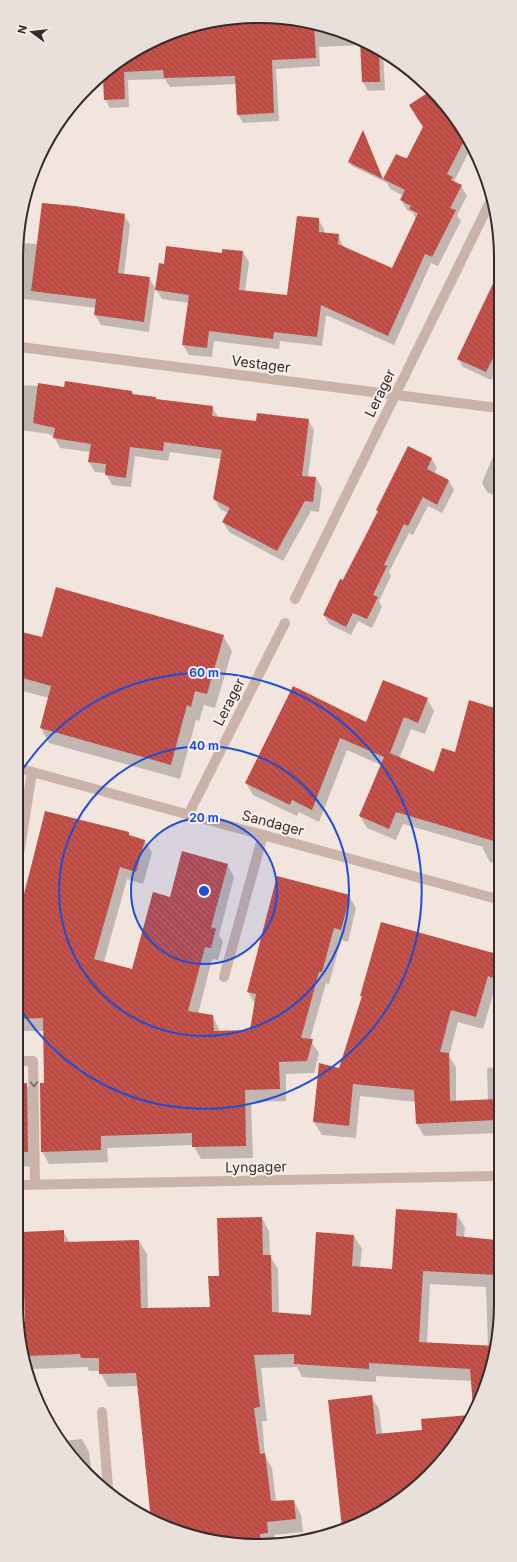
<svg xmlns="http://www.w3.org/2000/svg" width="517" height="1562" font-family="Inter,sans-serif">
<defs>
<pattern id="building-back-hatch" width="6" height="6" patternUnits="userSpaceOnUse"><rect width="6" height="6" fill="#c4524a"/><path d="M-1 5l2 2M0 0l6 6M5-1l2 2" fill="none" stroke="#a0443e"/></pattern>
</defs>
<rect width="100%" height="100%" fill="#f2e5dd"/>
<path fill="#0003" fill-rule="evenodd" d="M211,21h95l74,27 3,3 2,39 -17,1 -5,-9 -2,-37 -42,2 1,19 -44,3 3,52 -36,2 -5,-9 -2,-30 -66,3 -5,-8 -37,1 1,27 -19,1 -5,-9 -1,-22 20,-20z
M433,91l39,55 -18,35 7,5 6,10 -10,19 4,6 -23,45 -7,-3 -37,82 -68,-30 -4,31 -42,-5 -1,8 -65,-8 -2,16 -23,-2 -6,-10 6,-42 -27,-4 -7,-11 -6,44 -48,-7 -6,-10 1,-7 -72,-9 -2,18h-2l1,-74 17,1 86,-29 6,10 -6,49 25,4 7,11 8,-24 59,-11v-4l20,2 6,10 -4,30 43,4 30,-77 6,10v4l14,2 6,13 49,22 23,-51 -3,-6 -6,-3 -6,-10 3,-4 -14,-7 -3,-6 -35,-17 -3,-4 16,-26 18,44 13,-25 8,4 4,-1 16,-31 -13,-22z
M499,274v103l-5,-2 -3,5 -28,-13 -5,-8z
M20,385l112,6 2,4 22,3 1,2 55,7 6,10 39,5 51,-2 6,10 -6,47 8,1 6,10 -3,24 -8,-1 -28,50 -54,-29 -6,-10 5,-9 -8,-4 -6,-11 8,-39 -52,-7 -2,9 -33,-5 -4,31 -19,-2 -6,-12 -11,-1 -6,-10 1,-10 -30,-4 -6,-11 -5,-3 -29,-4z
M409,447l23,12 5,9 -3,6 15,7 5,9 -12,23 -14,-7 -15,29 -4,-2 -20,39 2,4 -12,25 3,6 -10,21 -14,-7 -7,14 -22,-11 -5,-9 54,-103 -1,-2z
M497,447h1v50l-11,-5 -5,-9z
M19,632l24,7 180,-3 9,15 -17,57 -11,-3 -5,16 -3,-1 -16,59 -131,-36 -8,-15 8,-30 -30,-8z
M427,699l7,12 -9,23 -14,-5 -12,30 36,15 63,-64 -1,154 -7,-2 -7,-13v-2l-80,-23 -7,16 -29,-12 -7,-12 21,-51 -34,-15 -28,72 -20,-10 -2,4 -44,-21 -7,-12 121,-60z
M46,812l82,21 2,4 15,4 7,12 -9,31 -16,-5 -23,83 29,8 37,-72 57,-34 7,13 -15,58 4,7 -5,18 -6,-1 -14,55 15,2 7,15h31l4,-27 -7,-12 101,-96 7,12 -8,34 -7,-2 -12,44 -3,-1 -16,57 9,13 -5,20 -28,1v27l-35,1 2,56 -52,1 -8,-14 -86,3 1,14 -59,2 -7,-13 3,-67 -1,-53h-27l1,-76 3,-12 -3,-6v-24z
M382,923l115,32v34l-2,-1 -12,41 -25,-7 -9,34 7,11v35l32,-2 -1,-32 10,-1v66l-73,3 -7,-12 -1,-22 -56,-6 -4,42 -34,-3 -8,-13 26,-53 22,-72 -1,-1z
M17,1084h9l8,13 1,69 -18,1z
M457,1214l8,14 -1,10 33,3 -1,110 -22,54 -2,-24 -96,-5v6l-74,-5 -5,-10 -36,1 6,53h-5l3,35 7,12 4,34 18,-1 7,14 2,17 -29,3 1,6 -48,3 -88,-158 -31,1 -8,-16h-11l-2,-4 -58,2 -9,-46h6l-1,-38h-9v-52l47,-2 7,12 69,-2 8,13 1,55 63,-2 9,-30 42,-59 7,13 1,25 8,13 1,45 33,2 42,-80 8,13 -2,19 33,2zM430,1284l56,3 2,59 -61,-3z
M371,1396l8,13 3,25 41,-4 46,-14 -9,22 -54,58 -64,31z
M82,1439l7,13 3,23 -16,-11 -13,-23z"/>
<path fill="url(#building-back-hatch)" d="M211,21h95l8,3 2,34 -44,2 2,53 -37,2 -2,-39 -71,2 -1,-8 -39,2 1,27 -21,1 -1,-22 21,-21z
M360,41l19,7 1,34h-18z
M429,92l12,19 2,-5 23,31 -19,37 6,3 -2,3 11,5 -12,23 6,2 -24,47 -7,-3 -37,82 -67,-31 -4,32 -43,-5 -1,7 -64,-8 -2,17 -25,-3 7,-50 -34,-5 4,-27 5,1 2,-18 56,7v-4l21,2 -4,39 48,5 10,-79 22,2v14l20,2 -1,10 54,24 26,-55 -9,-4 2,-3 -11,-6 5,-10 -22,-11 13,-25 9,4h2l16,-31 -14,-22z
M363,130l20,49 -35,-17z
M42,203l33,3 50,8 -7,59 32,4 -6,45 -50,-7 2,-16 -65,-8z
M499,271v75l-13,26 -29,-13z
M65,381l67,10v3l24,3v2l57,7 -1,10 44,5 1,-8 52,6 -7,57 14,1 -3,25 -8,-1 -28,50 -55,-29 8,-14 -17,-9 9,-49 -58,-8 -1,9 -33,-4 -4,31 -21,-3 1,-11 -18,-2 3,-18 -38,-6 2,-10 -22,-5 5,-40 26,4z
M408,446l24,12 -5,11 22,11 -12,25 -14,-8 -15,29 -4,-2 -20,41 3,1 -14,29 5,2 -11,22 -14,-6 -7,14 -23,-12 17,-36 3,1 23,-45 12,-24 -2,-1z
M56,587l168,48 -17,59 -12,-3 -4,16 -4,-2 -16,60 -131,-37 11,-42 -32,-9v-45l3,1v-1l20,5z
M383,680l45,18 -10,25 -14,-6 -14,36 44,19 8,-24 13,4 14,-52 29,9 -1,133 -101,-30 -7,17 -30,-13 25,-59 -44,-19 -28,72 -20,-10 -2,5 -45,-22 48,-97 73,36z
M45,811l84,21v3l16,5 -9,32 -16,-5 -26,92 38,10 21,-77 17,5 12,-46 46,13 -17,63 5,2 -5,19 -6,-1 -17,64 25,4 1,16 36,-1 6,-36 -9,-2 30,-116 73,19 -9,35 -7,-2 -12,44h-3l-18,66 12,1 -6,22 -28,1 1,27 -35,1 1,56 -54,1v-14l-91,3v14l-60,2 -1,-69h4l-1,-65 -26,1 1,-67 4,-17 -4,-1v-15z
M381,922l116,32v25l-9,-3 -12,41 -25,-7 -11,42 9,1 1,48 47,-2v21l-81,4 -2,-34 -61,-6 -4,42 -36,-4 6,-59 20,5 23,-72h-2z
M17,1083h10l1,69h-11z
M396,1209l61,4 -1,23 41,4 -1,35 -73,-4 -4,71 77,4v5l-23,56 -3,-38 -101,-6v6l-75,-5v-10l-40,1 6,52 -6,1 6,46 5,-1 6,48 23,-1 2,19 -29,3 1,11 -8,1 1,8 -34,2 -76,-23 -15,-148 -37,1v-16h-18l-1,-4 -54,2 -6,-34h5l-3,-90 42,-2v12l75,-2 2,68 69,-1 -2,-31h11l-2,-58 45,-1 1,38h8l1,57 39,3 5,-83 38,3 -2,31 40,3z
M372,1395l4,39 46,-4 -1,-11 49,-4 -10,23 -54,58 -64,32 -14,-128z"/>
<g fill="none" stroke-linecap="round" stroke-linejoin="round">
<path stroke="#cab3a9" stroke-width="10" d="M20,347l478,61
M295,599l196,-399
M18,768l479,131
M188,815l97,-192
M18,861l14,-89
M224,977l39,-142
M17,1061h16l2,124
M17,1185l480,-9
M102,1412l6,76"/>
</g>
<defs><path id="oneway-chevron" d="M-2-3.5L2.5 0L-2 3.5" fill="none" stroke-width="1.6" stroke-linecap="round" stroke-linejoin="round"/></defs>
<use stroke="#796863" href="#oneway-chevron" transform="translate(34 1084) rotate(89)"/>
<circle cx="204" cy="891" r="73" fill="#1d4ed8" fill-opacity=".12"/>
<g fill="none" stroke="#1d4ed8" stroke-width="2">
<circle cx="204" cy="891" r="73"/>
<circle cx="204" cy="891" r="145"/>
<path d="M19 775A218 218 0 1 1 18 1005"/>
</g>
<g text-anchor="middle" stroke-width="4" stroke-linejoin="round" paint-order="stroke">
<g font-size="14" fill="#372b29" stroke="#faf0ea">
<text transform="translate(261 364) rotate(7)" y="5">Vestager</text>
<text transform="translate(380 393) rotate(-64)" y="5">Lerager</text>
<text transform="translate(229 702) rotate(-63)" y="5">Lerager</text>
<text transform="translate(273 823) rotate(15)" y="5">Sandager</text>
<text transform="translate(256 1167) rotate(-1)" y="5">Lyngager</text>
</g>
</g>
<path d="M0 0H517V1562H0ZM258 23H259A235 235 0 0 1 494 258V1304A235 235 0 0 1 259 1539H258A235 235 0 0 1 23 1304V258A235 235 0 0 1 258 23Z" fill="#eae0db" fill-rule="evenodd"/>
<path fill="none" stroke="#372b29" stroke-width="2" d="M258 23H259A235 235 0 0 1 494 258V1304A235 235 0 0 1 259 1539H258A235 235 0 0 1 23 1304V258A235 235 0 0 1 258 23Z"/>
<circle cx="204" cy="891" r="6" fill="#1d4ed8" stroke="#faf0ea" stroke-width="2"/>
<g font-size="12" text-anchor="middle" font-weight="bold" fill="#1d4ed8" stroke="#faf0ea" stroke-width="4" stroke-linejoin="round" paint-order="stroke">
<text x="204" y="677">60 m</text>
<text x="204" y="750">40 m</text>
<text x="204" y="822">20 m</text>
</g>
<g transform="translate(32 32) rotate(285)" stroke="#faf0ea" stroke-width="3" paint-order="stroke">
<path d="M0-3L7 15L0 10L-7 15Z" fill="#372b29"/>
<text y="-6" font-size="11" font-weight="bold" text-anchor="middle" fill="#372b29">N</text>
</g>
</svg>
